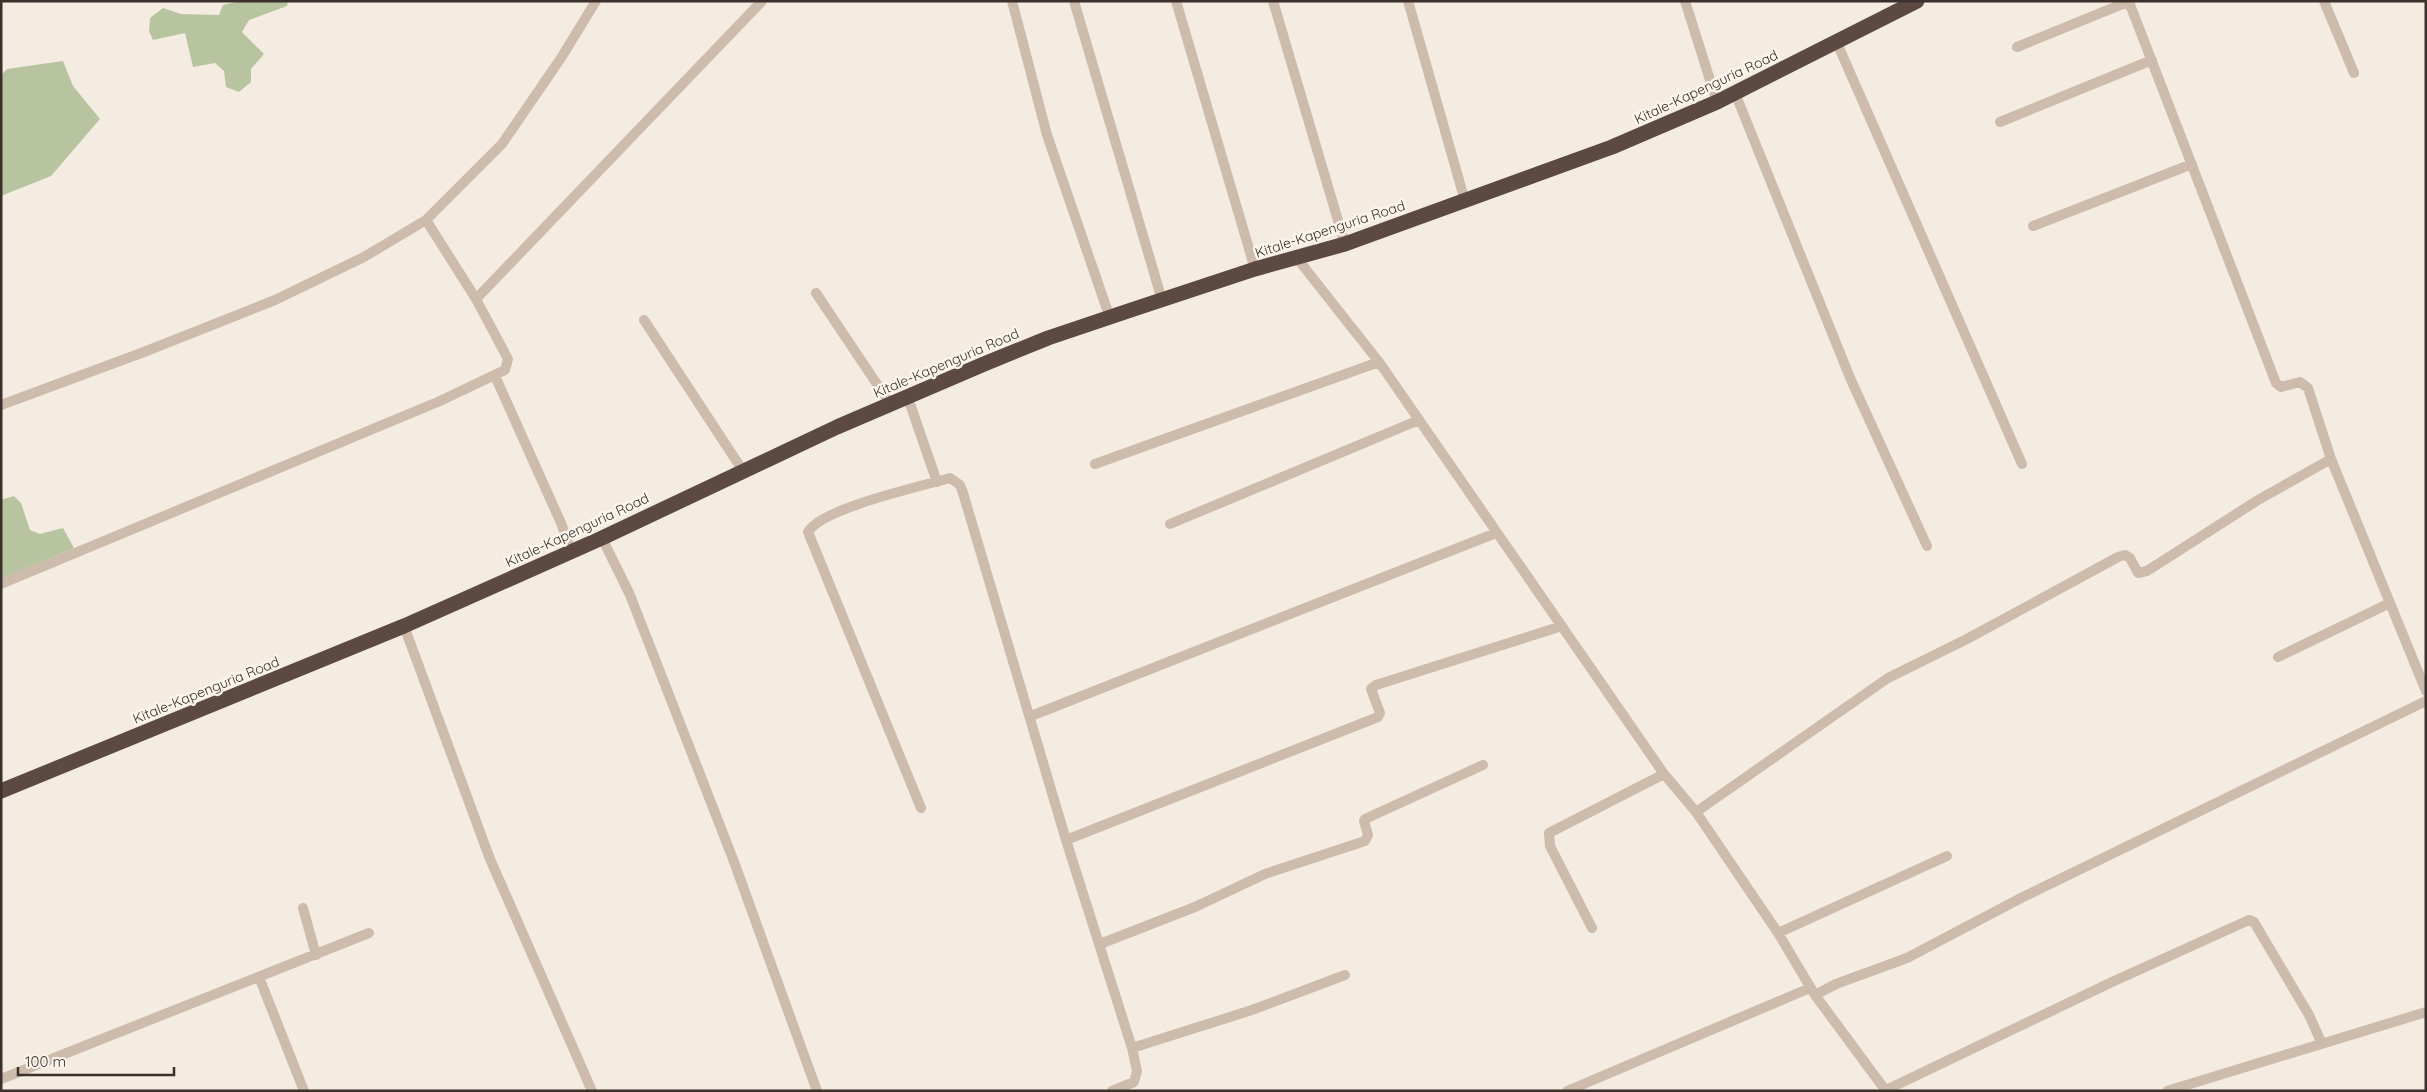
<svg xmlns="http://www.w3.org/2000/svg" width="2427" height="1092" font-family="Quicksand,sans-serif">
<rect width="100%" height="100%" fill="#f4ebe1"/>
<path fill="#b8c4a0" d="M240,1h48l-1,5 -38,14 -7,12 22,22 -13,15v13l-12,10 -13,-5 -2,-16 -9,-8 -22,4 -8,-34 -32,7 -4,-9 1,-13 13,-10 18,6 38,1 4,-10z
M63,61l10,25 27,33 -49,57 -50,20v-121l6,-6z
M14,496l7,7 9,27 10,4 23,-6 11,20 -73,31v-79z"/>
<g fill="none" stroke-linecap="round" stroke-linejoin="round">
<path stroke="#cdbbac" stroke-width="10" d="M1012,1l35,134 63,183
M1074,1l88,299
M1176,1l79,268
M1273,1l72,243
M1408,1l57,200
M1685,1l32,101
M2324,1l30,72
M2129,2l147,381 5,4 19,-5 8,6 23,71 95,232
M1837,43l185,421
M2017,47l113,-46
M1735,93l116,287 76,166
M2000,122l152,-62
M2033,226l159,-62
M1296,257l83,105 285,412 32,38 82,121 37,62 71,96
M816,293l75,112
M476,299l286,-298
M644,320l99,151
M495,376l66,147 10,28
M908,398l29,84
M1,405l143,-53 131,-52 89,-43 62,-37 76,-76 59,-86 35,-57
M1095,464l284,-102
M1170,524l249,-104
M602,538l28,57 103,264 84,232
M1,584l439,-183 65,-31 3,-11 -32,-60 -50,-79
M404,626l86,233 102,232
M2278,657l112,-54
M1031,716l465,-183
M921,808l-113,-276c14,-24 111,-45 142,-54l10,7 3,8 103,347 66,208 5,23 -3,11 -22,9
M1696,812l192,-134 79,-39 151,-82 7,-2 5,3 8,15 9,-2 111,-71 73,-41
M1066,840l312,-123 2,-4 -9,-24 5,-4 186,-59
M303,908l13,47
M1592,928l-42,-82 -1,-13 115,-59
M1778,933l169,-77
M1100,944l95,-37 70,-33 100,-33 3,-6 -4,-14 1,-2 118,-54
M259,977l45,114
M1815,995l21,-11 71,-26 114,-60 405,-197
M1132,1048l120,-38 93,-35
M1,1079l368,-146
M1886,1090l226,-108 137,-62 5,2 55,93 13,29
M1567,1091l243,-103
M2167,1091l259,-79"/>
<path stroke="#5c4a42" stroke-width="15" d="M1,791l403,-165 198,-88 235,-111 147,-63 64,-26 86,-29 121,-40 90,-25 267,-97 105,-45 200,-101"/>
</g>
<g text-anchor="middle" stroke-width="5" stroke-linejoin="round" paint-order="stroke">
<g font-size="14" fill="#3b302b" stroke="#fbf5ee">
<text transform="translate(1706 87) rotate(-25)" y="5">Kitale-Kapenguria Road</text>
<text transform="translate(1330 229) rotate(-18)" y="5">Kitale-Kapenguria Road</text>
<text transform="translate(946 363) rotate(-23)" y="5">Kitale-Kapenguria Road</text>
<text transform="translate(577 530) rotate(-25)" y="5">Kitale-Kapenguria Road</text>
<text transform="translate(206 690) rotate(-22)" y="5">Kitale-Kapenguria Road</text>
</g>
</g>
<rect width="2427" height="1092" fill="none" stroke="#3b302b" stroke-width="5"/>
<path d="M18 1067v8h156v-8" fill="none" stroke="#3b302b" stroke-width="2.5"/>
<text x="25" y="1067" font-size="15" fill="#3b302b" stroke="#fbf5ee" stroke-width="4" paint-order="stroke">100 m</text>
</svg>
